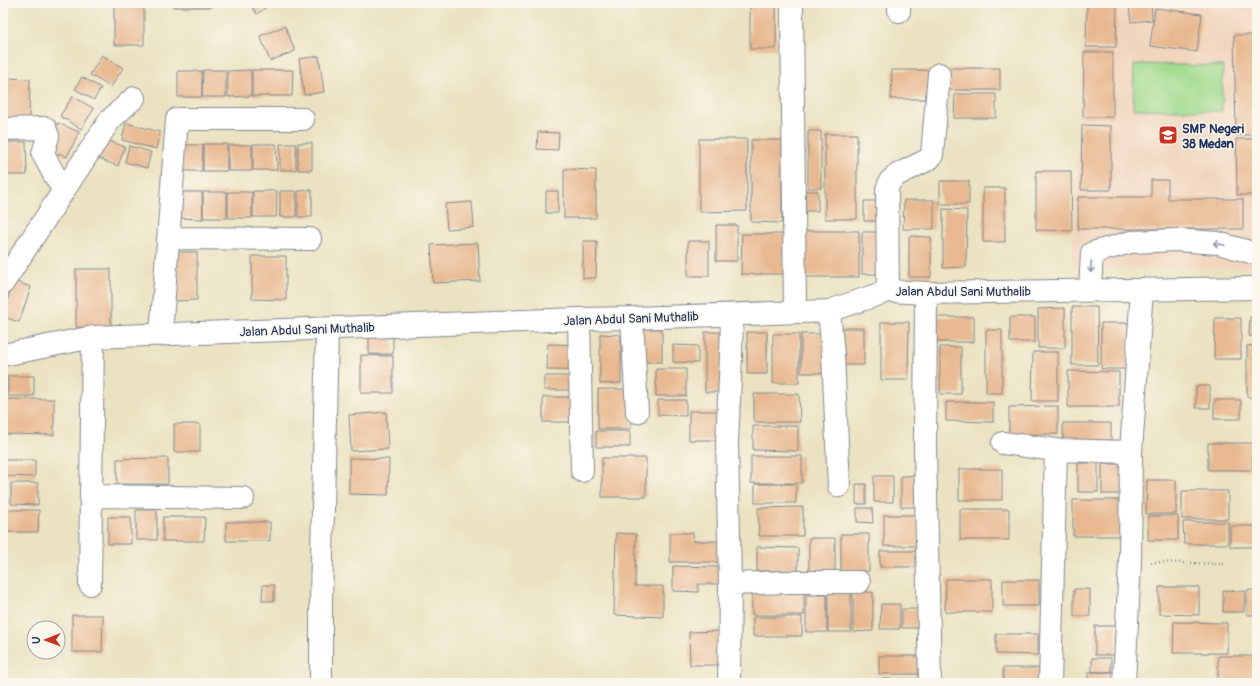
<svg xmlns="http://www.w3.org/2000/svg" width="1260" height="686" font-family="Pangolin,sans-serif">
<rect width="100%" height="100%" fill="#fbf7ec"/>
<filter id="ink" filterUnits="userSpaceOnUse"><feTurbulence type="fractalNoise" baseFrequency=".025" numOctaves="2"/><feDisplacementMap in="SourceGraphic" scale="8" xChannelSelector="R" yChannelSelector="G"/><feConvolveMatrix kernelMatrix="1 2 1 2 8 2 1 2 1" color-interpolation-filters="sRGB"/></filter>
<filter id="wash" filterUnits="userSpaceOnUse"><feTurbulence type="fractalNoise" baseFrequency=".012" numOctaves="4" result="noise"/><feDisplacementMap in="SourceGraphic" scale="16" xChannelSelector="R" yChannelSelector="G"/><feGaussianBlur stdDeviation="0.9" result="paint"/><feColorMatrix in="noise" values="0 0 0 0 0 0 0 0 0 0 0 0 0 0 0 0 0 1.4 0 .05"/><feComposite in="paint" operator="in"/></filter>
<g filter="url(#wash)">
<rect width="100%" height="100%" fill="#eae2c0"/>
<path fill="#f1d5bd" d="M1085,3h172v265h-185z"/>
<path fill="#a3dc8f" stroke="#5f8676" d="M1134,64l89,2 -1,45 -89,-2z"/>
<g id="blocks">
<path fill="#e8b991" d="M114,3h30v42h-30z
M173,3h39v4h-39z
M255,3h13l1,2 -12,9 -6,-8z
M750,3h26v46h-26z
M1151,3l1,17 -21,2 -2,-18z
M1087,4h30l-1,43h-30z
M1155,8l47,6 -5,38 -47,-6z
M285,26l10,25 -25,10 -10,-25z
M1234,35h23v100h-21z
M1084,52h29v65h-30z
M102,55l21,13 -12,19 -21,-12z
M319,56l5,36 -20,3 -5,-36z
M949,68h51v22h-51z
M203,70h23v27h-24z
M251,70v26l-23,1v-26z
M252,70h41l-1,26h-40z
M892,70h40v29h-41z
M178,71h24v26h-24z
M82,77l19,11 -7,12 -19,-11z
M3,78l27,1 -1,42 -26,-1z
M955,94h41v24h-42z
M73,96l21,13 -13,20 -21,-13z
M58,123l21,9 -12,25 -8,-4 -3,5 -12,-6z
M126,123l34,9 -4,17 -34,-9z
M1082,125l29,1v64h-30z
M808,131h13v57h-13z
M538,132l21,1 -1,17 -21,-1z
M825,134h32v85h-32z
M101,138l24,9 -7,19 -24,-9z
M699,139h48v72l-48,1z
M1236,139h21v56h-20z
M751,140h31v83l-31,-1z
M3,142h23l1,33h-24z
M298,143h14v27h-14z
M203,144h24v27h-24z
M253,144h23l1,26h-24z
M280,144h16v26h-16z
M179,145h24l-1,26h-23z
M228,145h24v26h-24z
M129,146l22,6 -4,16 -22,-6z
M564,169l32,1v48h-32z
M1036,171h35l1,60 -36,-1z
M1151,180h17v19h75v30h-165v-32h73z
M940,181h29v23h-29z
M983,188h22v54h-22z
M312,190v27h-14v-26z
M253,191h24l-1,26h-23z
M280,191h16v26h-16z
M546,191h12v22h-12z
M804,191h14v20h-14z
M179,192h23l1,27 -24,-1z
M203,192h24v26h-24z
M228,192h24v26h-24z
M904,200h30v29h-31z
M864,201h18v20h-18z
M472,202l2,25 -27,2 -2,-25z
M943,209l24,1 -1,57 -23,1z
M716,225h21v36h-21z
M800,231h59v46h-59z
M862,232h17v42h-17z
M742,234h48v40h-49z
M909,236l22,1v40h-22z
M583,241h14l-1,37h-13z
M688,241h21v35h-21z
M478,243l2,38 -47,2 -2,-38z
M174,252h23v48l-23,1z
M3,254l6,3 -6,16z
M252,256h34v44l-34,-1z
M76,269h35v58h-35z
M14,281l17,6 -12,35 -16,-5v-5z
M1072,307h25l1,58h-26z
M1065,308v40h-27v-39z
M937,317h37v25h-37z
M1010,317h25v25h-25z
M1250,317h7v19h-8z
M1215,318h26v41h-27z
M881,322h28l-1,58h-27z
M1101,323h27v46h-27z
M841,328h23v37h-23z
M640,329h22v33h-22z
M986,330h16v63h-16z
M369,332h24v22h-24z
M705,332h22v60h-22z
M747,332h20v42h-20z
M600,334l21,1v48l-21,1z
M773,334h26v49h-26z
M801,334h27v39h-27z
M548,344l30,1v25h-31z
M673,345l25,1v17l-25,-1z
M1257,345v52h-10v-51z
M940,347h21v47h-21z
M1033,352h25v49h-26z
M361,355l32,1v37h-32z
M656,369h30v27h-30z
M1068,371l51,1v35h-51z
M8,376h26v20h-26z
M544,376h35v14h-35z
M1196,386h14v22h-14z
M598,389h33v40h-33z
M754,394h45l1,28h-46z
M543,397h36v25h-36z
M3,399h51v36l-51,-1z
M658,400h28v16l-28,-1z
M1214,400h27v19h-27z
M946,402h47v20l-47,-1z
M1058,406v28h-49v-27z
M689,411h32v29h-32z
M386,412l2,37 -37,2 -2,-36z
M1063,423h48v17h-48z
M174,424h26v28h-26z
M753,426h45v25l-45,-1z
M596,431h34v16h-34z
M1208,443h45v27h-45z
M751,456h51v27h-51z
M168,458v26h-51v-25z
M349,458l40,1 -1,36 -39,-1z
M602,458h44v39h-44z
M4,460h31v17l-31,-1z
M1078,463h20v29h-20z
M1102,464h24v30h-24z
M959,469h43v31h-43z
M925,475v32h-24v-31z
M874,476h19v26h-19z
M1147,480h29v34h-30z
M11,483h27v22l-27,-1z
M755,484h41v19h-41z
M856,484h10v20h-10z
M1182,491h46v28h-46z
M1073,500h51v36h-51z
M803,507v29h-44l-1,-28z
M857,508h15l1,15 -16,-1z
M960,509h49v31h-49z
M3,510h36l-1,22h-35z
M136,510h21v30h-21z
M884,515h34v31h-34z
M1148,516h30v24h-30z
M108,517h23v27h-23z
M163,517h42l-1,24h-41z
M226,522h44v19h-44z
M1183,522h45v22h-44z
M1230,526h27v21h-27z
M616,533l20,1 -1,52h28v31l-49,-2z
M670,533h23v8h27l1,21h-51z
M841,534h28v37h-28z
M809,538h26v34h-26z
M757,547l41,1v23h-41z
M880,551h37v16h-37z
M673,566l47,1 -1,17h-21v8l-25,-1z
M946,579h46v33h-47z
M1003,580h36v26h-36z
M263,585h11v16h-12z
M1159,587h40v28l-40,-1z
M1074,589h16v27h-16z
M1223,590l22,1 -1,21h-21z
M1247,590h10v25h-10z
M752,591l52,1v23h-52z
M853,592h20v39l-20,1z
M828,593h23v39h-23z
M806,595h21v37h-21z
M881,604h19v25h-20z
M902,609h23v19h-23z
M72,615h31l-1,37h-30z
M753,617h49v19h-49z
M1174,622l53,1v30h-54z
M1095,626h21v29h-21z
M720,631v34h-30l-1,-33z
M996,634h42v21l-42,-1z
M879,656h49v18h-49z
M1218,656h39v23h-39z
M1092,658h19v14h-19z
M1003,668h39v15h-39z
M1088,672h30v11h-30z
M876,679h51v4h-51z"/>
</g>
</g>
<g filter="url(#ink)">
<use href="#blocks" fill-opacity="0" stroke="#82888f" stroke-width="1"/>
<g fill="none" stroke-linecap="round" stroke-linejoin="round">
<defs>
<path id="minor" d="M792,3l3,309
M899,3v8
M3,129l42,-1 3,8 -5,18c7,12 12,25 21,35
M168,238l142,1
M3,283l107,-163 24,-22
M1090,290l2,-37 39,-11 45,-2 42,3 39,11
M888,291l-1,-102 3,-8 7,-6 32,-16 3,-4 7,-81
M926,293l-1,154 5,236
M829,311l4,44 6,131
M632,318l5,94
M579,319l3,152
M161,335l16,-216h126
M93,337l-2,159 152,2
M3,355l90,-18 486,-18 53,-1 197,-7 59,-20 38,2 331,-5
M1003,443l53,7 -6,233
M1056,450l75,2
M90,584l1,-88
M730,584l60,-2h69
M321,683v-82l6,-272
M729,683l1,-99 -3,-142 4,-86 1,-41
M1124,683l6,-121 1,-110 11,-163"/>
</defs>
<use href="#minor" stroke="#82888f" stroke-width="24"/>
<path stroke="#82888f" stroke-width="2.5" stroke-dasharray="1 3" stroke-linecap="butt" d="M1151,562l73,2"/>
<use href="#minor" stroke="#fff" stroke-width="22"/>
</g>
<defs><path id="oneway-shaft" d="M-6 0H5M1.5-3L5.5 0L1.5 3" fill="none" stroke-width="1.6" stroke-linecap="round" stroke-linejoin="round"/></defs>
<g stroke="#8d97ae">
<use href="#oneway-shaft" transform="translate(1219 244) rotate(-168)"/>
<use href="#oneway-shaft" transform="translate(1091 267) rotate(92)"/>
</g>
</g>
<defs>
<symbol id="school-square" viewBox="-11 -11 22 22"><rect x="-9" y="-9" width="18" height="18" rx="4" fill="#c8321e" stroke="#fbf7ec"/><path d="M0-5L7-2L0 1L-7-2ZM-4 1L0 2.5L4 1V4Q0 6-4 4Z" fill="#fff"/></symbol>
</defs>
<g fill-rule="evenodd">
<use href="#school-square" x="1157" y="124" width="22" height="22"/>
</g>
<g text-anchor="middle" stroke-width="3" stroke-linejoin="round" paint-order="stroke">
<g font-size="13" font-weight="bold" fill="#1b2f5e" stroke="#fbf7ec" text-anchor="start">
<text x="1182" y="133">SMP Negeri<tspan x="1182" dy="15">38 Medan</tspan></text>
</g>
<g font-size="13" fill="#1b2f5e" stroke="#fbf7ec">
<text x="963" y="296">Jalan Abdul Sani Muthalib</text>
<text transform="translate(631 318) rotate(-2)" y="5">Jalan Abdul Sani Muthalib</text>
<text transform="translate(307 329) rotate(-2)" y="5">Jalan Abdul Sani Muthalib</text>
</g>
</g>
<rect width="1260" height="686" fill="none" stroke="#fbf7ec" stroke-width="16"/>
<g transform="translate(46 640) rotate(269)"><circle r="19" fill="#fbf7ec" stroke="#a1a7b3"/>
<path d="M0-3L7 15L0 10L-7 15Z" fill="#c8321e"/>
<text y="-6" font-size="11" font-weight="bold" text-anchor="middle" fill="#1b2f5e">U</text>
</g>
</svg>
